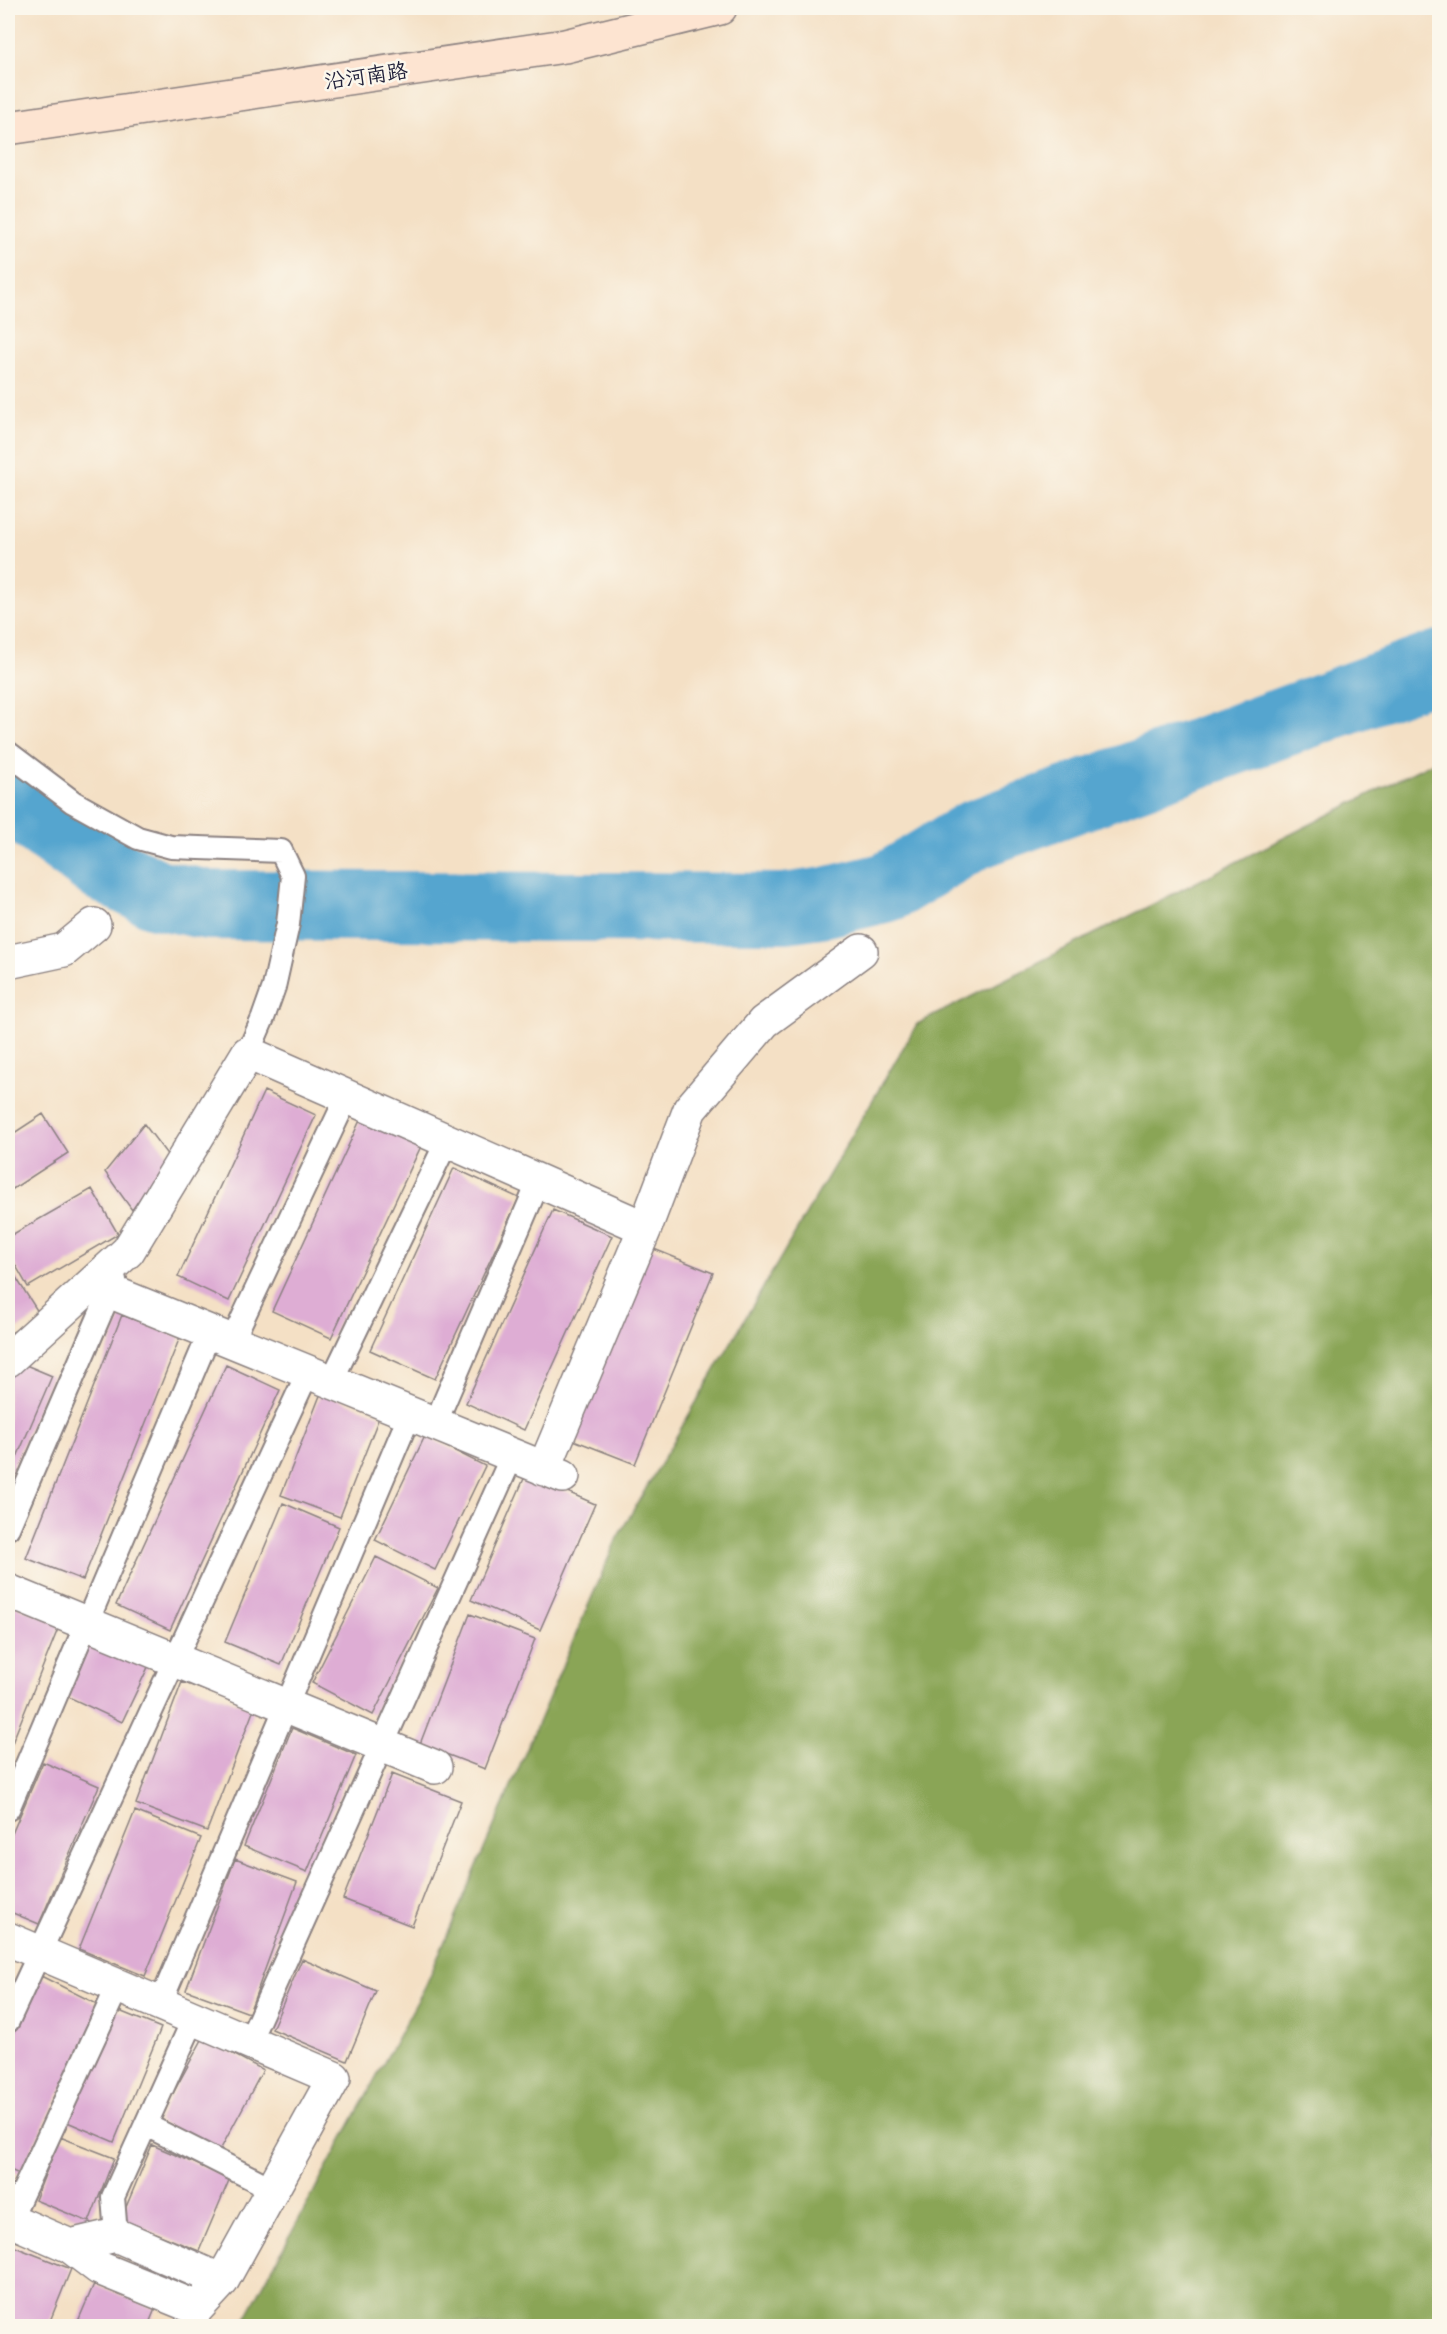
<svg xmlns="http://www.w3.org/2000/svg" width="1447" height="2334" font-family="Itim,'LXGW WenKai TC',sans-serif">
<rect width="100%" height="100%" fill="#fbf7ec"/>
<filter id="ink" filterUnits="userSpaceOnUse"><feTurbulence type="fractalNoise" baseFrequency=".0167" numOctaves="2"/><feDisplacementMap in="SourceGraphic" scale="12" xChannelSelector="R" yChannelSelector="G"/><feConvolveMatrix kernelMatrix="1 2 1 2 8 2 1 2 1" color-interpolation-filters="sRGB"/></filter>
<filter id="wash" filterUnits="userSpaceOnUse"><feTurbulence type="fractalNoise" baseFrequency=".008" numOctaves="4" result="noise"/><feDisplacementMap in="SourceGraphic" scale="24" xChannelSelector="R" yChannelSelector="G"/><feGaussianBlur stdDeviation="1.35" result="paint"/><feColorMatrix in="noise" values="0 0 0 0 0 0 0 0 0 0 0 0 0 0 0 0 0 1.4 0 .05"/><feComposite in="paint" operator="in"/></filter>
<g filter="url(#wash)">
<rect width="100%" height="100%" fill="#f4e0c5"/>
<path fill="#8aa557" stroke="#566449" stroke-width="1.5" d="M1439,759v1567h-1198l185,-341 191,-447 300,-514z"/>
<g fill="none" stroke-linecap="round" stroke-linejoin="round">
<path stroke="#55a5cf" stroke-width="70" d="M8,797l96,71 52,26 53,11 576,3 41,-6 62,-15 86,-52 466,-170"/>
</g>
<g id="blocks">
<path fill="#deadd4" d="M264,1091l52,24 -87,186 -51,-24z
M43,1114l25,39 -60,39v-55z
M362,1116l60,28 -91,194 -59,-27z
M144,1124l25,33 -37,53 -27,-38z
M454,1168l65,30 -84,181 -65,-29z
M92,1189l26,45 -90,53 -20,-35v-15z
M553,1210l59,26 -88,194 -58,-27z
M649,1247l64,26 -78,191 -64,-25z
M10,1268l30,47 -32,20v-66z
M122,1315l58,22 -97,243 -57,-22z
M21,1363l31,13 -44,102v-102z
M226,1365l54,25 -110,240 -54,-25z
M321,1393l59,22 -40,102 -59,-22z
M425,1436l60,30 -50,104 -60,-30z
M526,1474l69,30 -55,126 -69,-30z
M283,1503l56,24 -58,138 -56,-23z
M376,1557l62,31 -65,127 -61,-32z
M8,1603l52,21 -52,129z
M470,1614l65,25 -50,130 -65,-25z
M84,1636l65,29 -27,57 -64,-30z
M182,1682l72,27 -47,122 -71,-27z
M292,1728l64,27 -49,117 -63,-26z
M43,1762l56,24 -60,138 -31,-13v-68z
M392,1774l69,27 -49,125 -69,-27z
M135,1811l66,27 -56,138 -66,-27z
M235,1859l62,23 -48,131 -63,-23z
M302,1959l74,32 -29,70 -75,-32z
M41,1976l62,31 -84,167 -11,-5v-127z
M112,2008l49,20 -47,114 -49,-21z
M203,2038l60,32 -45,84 -60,-33z
M60,2137l54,21 -25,64 -54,-22z
M152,2145l78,33 -31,73 -78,-32z
M10,2245l61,24 -23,57h-40v-76z
M94,2284l61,25 -7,17h-72z"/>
</g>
</g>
<g filter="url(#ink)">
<use href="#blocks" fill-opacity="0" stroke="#8b8180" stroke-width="1.5"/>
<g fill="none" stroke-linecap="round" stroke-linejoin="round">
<defs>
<path id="service" d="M8,753l65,49 65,36 33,9 110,4 12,25 -5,48 -14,63 -11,31 -15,35
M232,1341l115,-244
M331,1382l116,-241
M435,1424l104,-243
M8,1528l107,-248
M8,1809l202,-477
M160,2004l250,-590
M8,2021l300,-649
M249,2042l263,-586
M146,2125l127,64
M8,2224l110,-238
M116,2235l-3,-38 81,-179"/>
<path id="minor" d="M8,962l56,-12 30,-25
M92,1284l471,192
M8,1360l120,-109 120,-198 397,175
M544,1469l101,-241 45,-119 74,-87 97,-71
M8,1591l427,176
M8,1939l326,139 -112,203 -25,27 -98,-40 -29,-22
M8,2219l62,27 46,-11 106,46"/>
<path id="secondary" d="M8,128l557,-82 155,-38"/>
</defs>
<use href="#service" stroke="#8b8180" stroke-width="26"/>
<use href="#minor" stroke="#8b8180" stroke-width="36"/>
<use href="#secondary" stroke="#8b8180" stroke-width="36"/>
<use href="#service" stroke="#fff" stroke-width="22"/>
<use href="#minor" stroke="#fff" stroke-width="33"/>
<use href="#secondary" stroke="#fde4d1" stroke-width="33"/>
</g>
</g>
<g text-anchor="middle" stroke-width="5" stroke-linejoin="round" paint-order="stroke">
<g font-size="21" fill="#22223b" stroke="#fbf7ec">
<text transform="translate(366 76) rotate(-8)" y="7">沿河南路</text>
</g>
</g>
<rect width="1447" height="2334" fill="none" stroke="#fbf7ec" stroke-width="30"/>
</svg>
